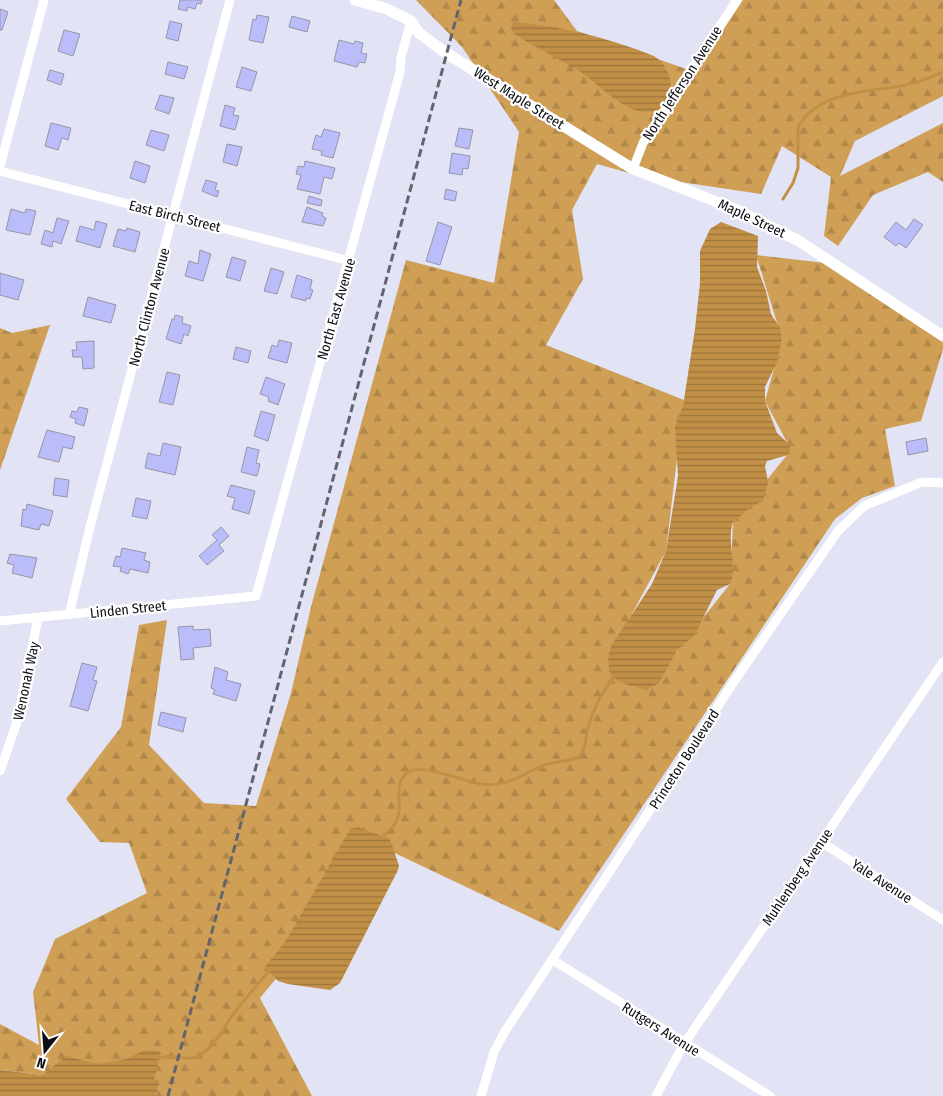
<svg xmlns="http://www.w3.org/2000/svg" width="943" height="1096" font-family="'Fira Sans Condensed',sans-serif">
<defs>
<pattern id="forest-firs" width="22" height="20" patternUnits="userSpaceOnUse" patternTransform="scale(1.25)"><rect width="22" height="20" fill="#d09f56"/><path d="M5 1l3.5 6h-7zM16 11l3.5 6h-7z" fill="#b1884a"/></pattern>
<pattern id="water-rules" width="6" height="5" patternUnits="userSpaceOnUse" patternTransform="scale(1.25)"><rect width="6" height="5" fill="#c19046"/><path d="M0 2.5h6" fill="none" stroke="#9b7439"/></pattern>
</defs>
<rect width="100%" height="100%" fill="#e2e3f4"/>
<path fill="url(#forest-firs)" d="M416,0h138l23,31 118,41 48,-72h200v96l-88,45 -15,35 103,-53v59l-15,-10 -55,23 -35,51 -14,-10 7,-59 -49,-31 -21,48 -121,-18 -43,-12 -25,46 11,69 -37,66 138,55 -18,151 -58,107 38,31 84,-105 3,-62 58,-72 -26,-49 17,-62 -26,-84 70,8 117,76v10l-22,72 -36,8 10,57 -33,12 -27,21 -276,412 -175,-83 -124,150 52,98h-156l4,-15 -116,-6 -44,-5v-46l39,21 -6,-53 22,-53 92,-46 -18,-50 -29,-1 -34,-43 55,-72 18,-102 28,-5 -18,125 55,58 52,3 35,-113 20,-86 95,-347 88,23 25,-151 -57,-85z
M50,325l-50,145v-142l12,5z"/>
<path fill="url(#water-rules)" d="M513,22c49,4 96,16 141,34 29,19 19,66 -19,54 -22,-8 -37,-27 -56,-39 -22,-14 -45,-24 -66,-38l-2,-5z
M721,222l37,14 -1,31 9,24 5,23 9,14 2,11 -5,23 -12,25v14l12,32 12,11 2,6 -3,5 -21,6 -2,5 3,16 -5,19 -12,6 -18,15c-7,20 5,43 -3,62l-13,6 -23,46 -17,14 -18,33 -13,7 -21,-6 -12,-6 -4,-7 -1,-13 3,-12 41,-62 14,-33 12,-75 -3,-49 8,-21 12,-77 5,-46v-32l10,-22z
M358,827l32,12 9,27 -1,4 -58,113 -10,7 -42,-6 -10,-3 -13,-14 22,-28 63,-110z
M145,1050l13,1 3,2 -7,26 6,2 -4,15h-156v-26l43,5 23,-19 32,8 28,-5z"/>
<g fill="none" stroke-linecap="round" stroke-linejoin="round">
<path stroke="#c19046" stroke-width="3" d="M783,199l10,-16 5,-15v-41c18,-32 56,-34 89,-39 19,-2 38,-8 56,-16
M382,837c6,-5 12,-10 15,-17 7,-16 -5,-35 10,-47 13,-11 57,8 74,11 24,4 40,-9 61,-18 11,-5 25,-4 37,-9 8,-10 6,-18 9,-30 6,-20 14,-36 28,-52
M158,1059c13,-8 29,4 41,-3 16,-10 23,-25 32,-39 12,-16 27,-33 40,-48"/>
</g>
<path fill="#babdfa" stroke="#9596a6" d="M180,0h22l-1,4 -4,-1 -2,6 -7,-2 -1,4 -9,-2z
M0,9l8,3 -6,18h-2z
M257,15l12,2 -6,26 -14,-3 4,-21 3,1z
M292,16l18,5 -3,11 -18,-5z
M170,21l12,3 -4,17 -12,-3z
M64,30l16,4 -7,22 -15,-5z
M339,40l15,4 1,-3 8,2 -2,10 6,1 -2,9 -6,-1 -2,5 -23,-6z
M168,62l20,5 -4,12 -19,-5z
M242,67l15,5 -6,19 -15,-4z
M50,70l14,4 -3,11 -14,-5z
M160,95l14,3 -5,16 -14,-5z
M225,105l10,3 -2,7 6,1 -4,14 -15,-4z
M51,123l20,5 -3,12 -6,-2 -4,12 -13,-4z
M459,128l14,2 -4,19 -14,-3z
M324,129l16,4 -7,25 -12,-3 1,-4 -10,-2 4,-14 5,2z
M151,130l18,5 -5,16 -18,-6z
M227,144l15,3 -5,19 -14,-4z
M452,153l18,3 -2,13 -5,-1 -1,7 -13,-2z
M135,161l15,5 -5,17 -15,-5z
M305,161l30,7 -3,11 -8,-2 -4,17 -23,-5 4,-14 -5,-1 2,-8 6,1z
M206,180l11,3 -2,7 4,1 -2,6 -15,-6z
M446,189l11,3 -2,9 -11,-2z
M309,196l13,4 -1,6 -14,-3z
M307,207l16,6 -1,3 4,2 -3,8 -21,-4z
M11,209l14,4 1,-4 10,2 -6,24 -24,-5z
M57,218l12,3 -8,23 -8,-3 -1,6 -11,-3 4,-14 8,3z
M914,219l9,6 -17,23 -7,-5 -3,3 -12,-9 12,-15 10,8z
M96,221l11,3 -7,24 -24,-7 4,-15 14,4z
M438,222l14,5 -12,38 -14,-4z
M127,228l13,4 -5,20 -22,-6 5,-17 8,2z
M200,250l11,4 -8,27 -18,-5 4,-15 9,3z
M232,257l14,4 -6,20 -14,-4z
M271,268l13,4 -7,22 -13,-3z
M0,273l24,7 -6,20 -18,-5z
M297,275l15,5 -2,9 3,1 -3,9 -4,-1v3l-15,-4z
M88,297l28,8 -5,18 -28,-7z
M175,315l8,2 -1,6 9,3 -3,10 -4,-2 -3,10 -15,-5 6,-20 2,1z
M279,340l13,3 -5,20 -19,-5 4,-13 5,2z
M94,341v27l-11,1 -1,-12h-9l-1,-7h5l-1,-8z
M236,347l15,4 -3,12 -15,-4z
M167,372l13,3 -7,30 -14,-3z
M266,377l19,7 -7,21 -10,-4 1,-4 -9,-3z
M79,407l9,2 -4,17 -9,-3 1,-4 -6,-2 2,-6 5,1z
M261,411l14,4 -7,26 -14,-5z
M47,430l28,7 -3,12 -9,-2 -4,15 -21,-5z
M926,438l2,13 -20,4 -2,-13z
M163,443l18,4 -6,28 -30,-7 3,-15 12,3z
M247,447l12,3 -3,13 4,1 -3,12 -16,-4z
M55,478l14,2 -2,17 -14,-2z
M231,485l24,6 -6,23 -17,-5 3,-11 -8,-2z
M136,498l15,3 -4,18 -15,-3z
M27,504l26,7 -4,15 -8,-2 -2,6 -18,-4 2,-17 3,1z
M221,527l8,9 -10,9 5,6 -17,14 -8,-9 18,-16 -5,-5z
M122,548l24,5 -2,7 6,2 -2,11 -18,-4 -2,5 -8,-3 1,-4 -8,-1 3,-10 4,1z
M10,554l27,4 -5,20 -20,-5 2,-8 -7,-2z
M193,626v4l17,-1 1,17 -18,2 1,11 -13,1 -3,-33z
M82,663l15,4 -4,13 4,1 -9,30 -18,-5z
M215,667l13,5 -2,8 15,4 -5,17 -23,-7 2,-4 -4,-2z
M161,712l25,6 -3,14 -25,-7z"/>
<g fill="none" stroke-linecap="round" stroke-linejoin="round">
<path stroke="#fff" stroke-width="9" d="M0,166l44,-166
M633,169l10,-26 94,-143
M0,171l350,90
M69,615l21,-88 140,-527
M0,621l256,-25 144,-524 1,-15 10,-36
M0,771l17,-49 21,-104
M821,842l122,78
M553,960l217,136
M481,1096l13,-44 10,-19 231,-353 103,-149 26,-25 58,-24 21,1
M656,1096l28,-52 259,-382"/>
<path stroke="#fff" stroke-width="11" d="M355,0l32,9 24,12 8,12 27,20 187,116 102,40 64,32 144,95"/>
<path stroke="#63646e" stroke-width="3" stroke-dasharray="8 4" stroke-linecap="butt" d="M168,1096l293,-1096"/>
</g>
<g text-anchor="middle" stroke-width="4.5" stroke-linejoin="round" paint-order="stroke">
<g font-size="14" fill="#0d0e13" stroke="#fff">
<text transform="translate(682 83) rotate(-57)" y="5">North Jefferson Avenue</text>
<text transform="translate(519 98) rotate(32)" y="5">West Maple Street</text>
<text transform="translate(175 216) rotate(14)" y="5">East Birch Street</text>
<text transform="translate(752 218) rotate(25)" y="5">Maple Street</text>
<text transform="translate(149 307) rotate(-75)" y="5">North Clinton Avenue</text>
<text transform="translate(336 309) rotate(-74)" y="5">North East Avenue</text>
<text transform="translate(128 609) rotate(-6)" y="5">Linden Street</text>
<text transform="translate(26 681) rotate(-78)" y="5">Wenonah Way</text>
<text transform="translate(684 759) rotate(-57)" y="5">Princeton Boulevard</text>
<text transform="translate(797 877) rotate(-56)" y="5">Muhlenberg Avenue</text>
<text transform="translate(882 881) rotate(33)" y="5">Yale Avenue</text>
<text transform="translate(661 1029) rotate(32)" y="5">Rutgers Avenue</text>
</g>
</g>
<g transform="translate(45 1051) rotate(197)" stroke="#ffffff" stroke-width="4" paint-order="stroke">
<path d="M0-4L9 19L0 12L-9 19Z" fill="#0d0e13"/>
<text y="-8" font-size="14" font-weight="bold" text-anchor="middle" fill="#0d0e13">N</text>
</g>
</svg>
